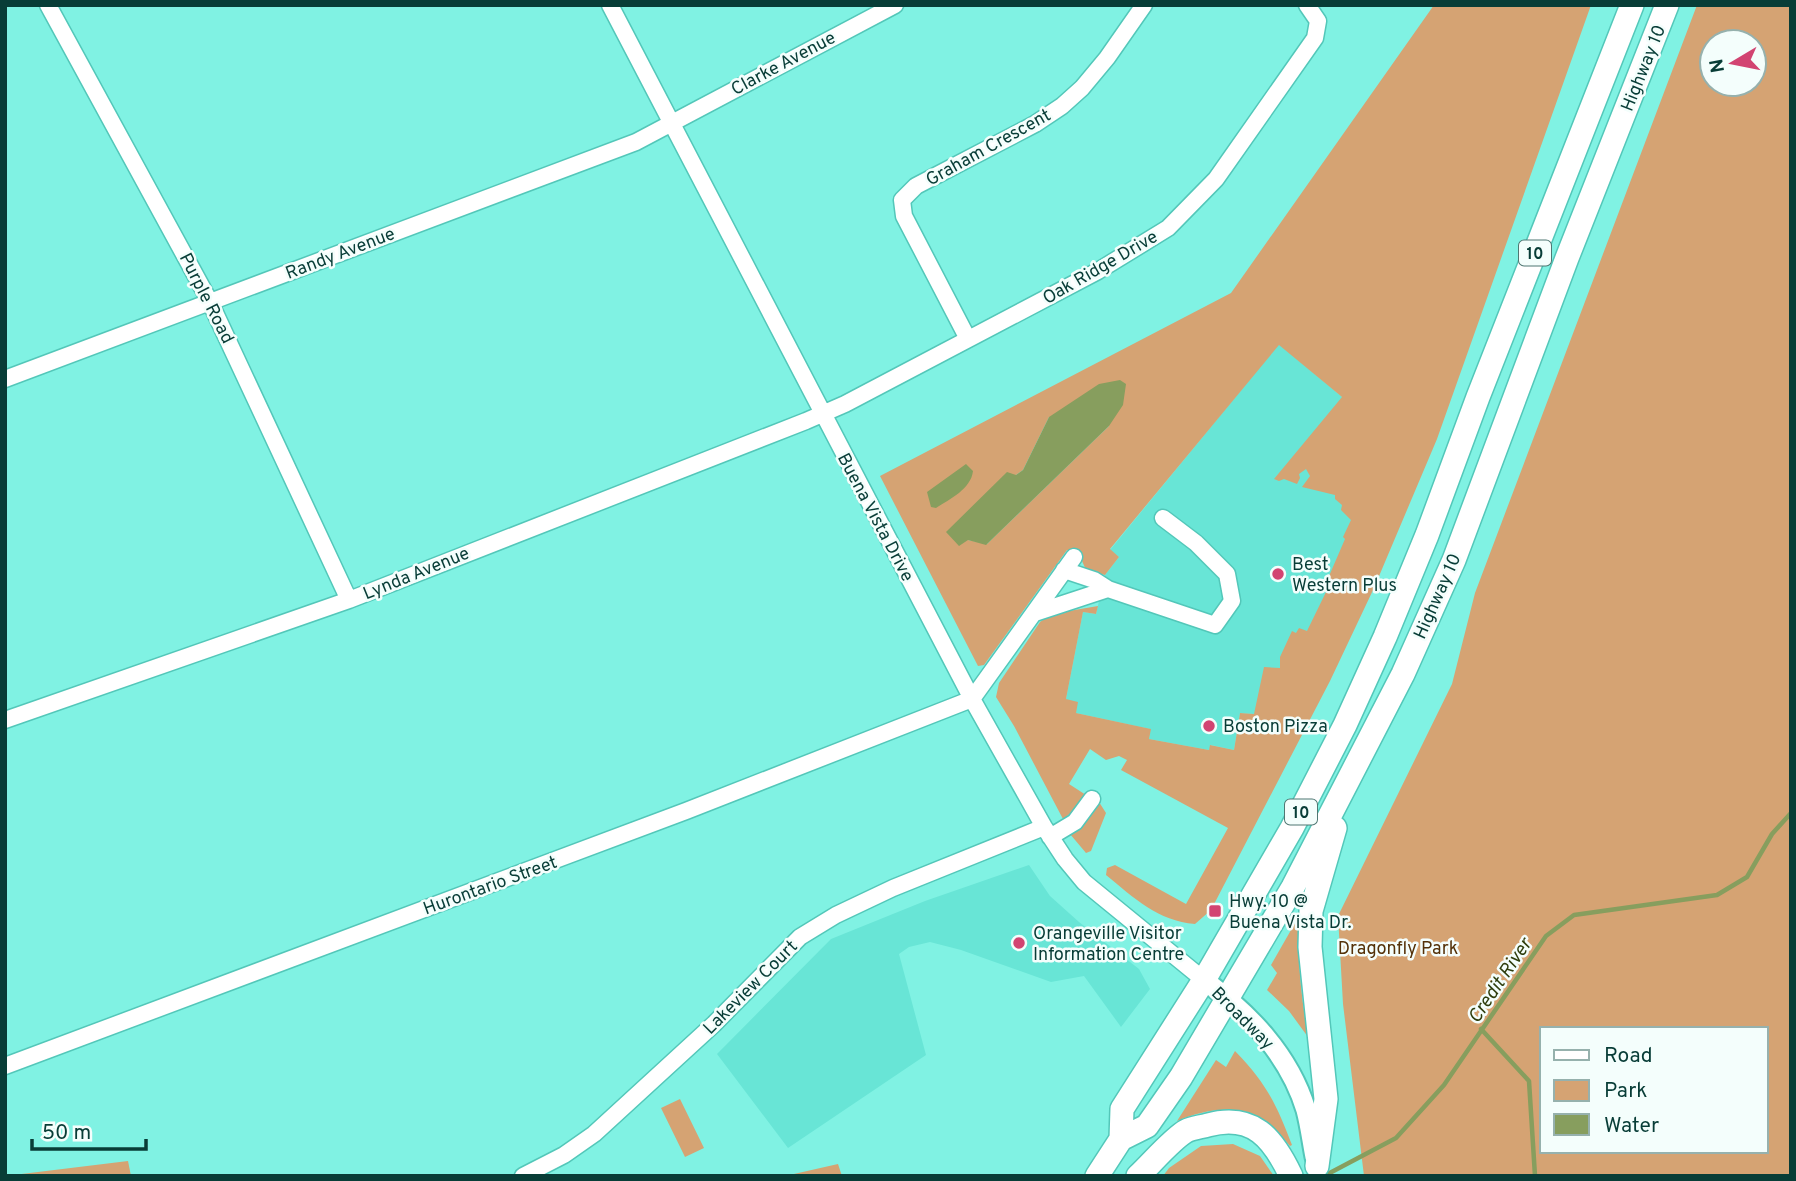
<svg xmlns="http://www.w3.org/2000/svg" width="1796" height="1181" font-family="Overpass,sans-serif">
<rect width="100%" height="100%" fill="#80f2e3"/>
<path fill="#68e5d6" d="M1279,344l69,58 18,85 -49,155 -63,72 -14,-1 -6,37 -23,-5 -2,5 -60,-11 1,-10 -74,-16 -10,-14 17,-87 13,2 9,-39 14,-18 -9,-7z
M1029,865l21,31 29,26 60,47 11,20 -29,38 -37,-51 -33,6 -90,-32 -31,-8 -21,5 -10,7 27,101 -138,93 -71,-94 114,-115 94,-38z"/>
<path fill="#d5a373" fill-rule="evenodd" d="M1434,5h157l-154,434 -63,149 -44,93 -119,229 -16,14c-37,-3 -61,-26 -89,-49l1,-7 8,-3 71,39 42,-76 -107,-58 6,-10 -8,-4 -13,4 -16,-11 -21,35 17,11 -7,12 -16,12 -49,-93 -18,-29 3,-14 41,-61 11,-8 47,-8 -2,8 -13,-2 -17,87 12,3 -2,11 75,16 -2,10 60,11 1,-5 24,5 6,-37 14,1 10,-47 16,1v-11l12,-26 4,2 3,-5 8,3 19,-39 -3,-2 22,-51 -2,-2 8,-17 -10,-10 1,-5 -7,-6v-4l-33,-8 8,-11 -4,-7 -7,5 1,4 -3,6 -13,-5 -5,2 -5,-2 68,-82 -63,-52 -169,204 9,8 -14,18 -19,-5 -4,-9 -15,-11 -83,115 -6,1 -98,-190 351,-183zM1049,417l60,9 -122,118 -19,-4 48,-65 7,-5z
M1697,5h94v1171h-427l-21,-172 -5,-88 114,-232 23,-91zM1712,42h42v42h-42zM1542,1029h224v122h-224z
M1099,802l7,11 -15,38 -5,2 -16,-19 21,-19z
M1303,909c-8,44 -2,84 5,128l-19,-26 -22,-21 10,-17 -6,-8z
M1235,1051c31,32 41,52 57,94l-2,1c-7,-8 -14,-18 -23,-24 -26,-19 -62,-13 -90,-1l39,-61 10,7z
M680,1099l24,49 -19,9 -24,-49z
M1233,1144l27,12 14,20h-111l6,-8 32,-22z
M128,1161l3,15h-126z
M838,1164l4,12h-57z"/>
<path fill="#879e5e" d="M1120,380l6,4 -3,21 -14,21 -123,119 -18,-5 -9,6 -13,-14 61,-60 9,3 7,-5 26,-53 50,-33z
M966,464l7,7c-2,18 -23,28 -37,37l-5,-1 -4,-15z"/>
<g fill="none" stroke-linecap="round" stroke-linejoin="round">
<path stroke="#879e5e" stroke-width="4.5" d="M1481,1029l48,52 6,95
M1324,1176l72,-38 48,-53 102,-149 28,-21 143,-20 30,-18 25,-43 19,-21"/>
<defs>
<path id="minor" d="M48,5l162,297 139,298
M610,5l362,694 72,128 21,32 19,23 120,98
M968,339l-64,-123 -2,-16 14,-14 119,-62 27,-18 20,-18 25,-30 37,-53
M5,379l631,-237 259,-137
M1064,570l30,10 14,9
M1035,613l73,-24 107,36 17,-24 -5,-27 -31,-31 -33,-25
M972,699l102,-142
M5,720l344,-120 457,-179 39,-17 253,-133 70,-43 48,-49 99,-141 3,-17 -11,-16
M1050,837l25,-15 17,-23
M5,1066l681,-255 286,-112
M523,1176l41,-21 30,-21 120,-110 86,-87 36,-22 57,-27 151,-61"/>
<path id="major" d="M1204,980c45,34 85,74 102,130 4,15 6,32 9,47"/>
<path id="highway" d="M1121,1139l1,-30 82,-129 88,-152 53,-103 40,-88 42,-102 51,-138 154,-392
M1317,1166l9,-67 -16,-152 1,-36 24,-83
M1097,1176l24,-37 26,-13 34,-49 112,-190 110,-213 51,-114 113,-302 100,-253
M1138,1176c13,-12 34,-37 48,-45 6,-3 15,-4 22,-6 45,-12 65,13 83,51"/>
</defs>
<use href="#minor" stroke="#53c7b9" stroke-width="19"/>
<use href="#major" stroke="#53c7b9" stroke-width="23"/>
<use href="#highway" stroke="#53c7b9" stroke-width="26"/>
<use href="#minor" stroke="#fff" stroke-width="16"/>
<use href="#major" stroke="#fff" stroke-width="19"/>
<use href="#highway" stroke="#fff" stroke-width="23"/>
</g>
<g fill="#d24472" stroke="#f4fefc" stroke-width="2.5">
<circle cx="1278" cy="574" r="7"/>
<circle cx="1209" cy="726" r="7"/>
<rect x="1208" y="904" width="14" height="14" rx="3.5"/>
<circle cx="1019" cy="943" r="7"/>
</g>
<g text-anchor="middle" stroke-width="5" stroke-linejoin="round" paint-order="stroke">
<g fill="#f4fefc" stroke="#4f7772" stroke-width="2">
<rect x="1519" y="240.5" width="32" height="25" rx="5"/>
<rect x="1285" y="799.5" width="32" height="25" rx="5"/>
</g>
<g font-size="16" font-weight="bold" fill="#083d37">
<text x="1535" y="259">10</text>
<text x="1301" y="818">10</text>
</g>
<g font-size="18" fill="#083d37" stroke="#f4fefc">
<text transform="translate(783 63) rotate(-28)" y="6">Clarke Avenue</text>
<text transform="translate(1643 68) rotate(-68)" y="6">Highway 10</text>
<text transform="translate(988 147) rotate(-29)" y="6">Graham Crescent</text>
<text transform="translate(340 253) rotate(-21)" y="6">Randy Avenue</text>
<text transform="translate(1100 267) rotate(-30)" y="6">Oak Ridge Drive</text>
<text transform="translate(207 298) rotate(63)" y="6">Purple Road</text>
<text transform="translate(876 517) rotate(62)" y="6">Buena Vista Drive</text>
<text transform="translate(416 573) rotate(-22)" y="6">Lynda Avenue</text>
<text transform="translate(1437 596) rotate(-66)" y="6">Highway 10</text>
<text transform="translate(490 885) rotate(-20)" y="6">Hurontario Street</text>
<text transform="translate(750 987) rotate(-45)" y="6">Lakeview Court</text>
<text transform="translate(1243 1018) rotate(45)" y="6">Broadway</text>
</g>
<g font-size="18" fill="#083d37" stroke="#f4fefc" text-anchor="start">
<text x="1292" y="570">Best<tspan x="1292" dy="21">Western Plus</tspan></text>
<text x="1223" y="732">Boston Pizza</text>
<text x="1229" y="907">Hwy. 10 @<tspan x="1229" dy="21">Buena Vista Dr.</tspan></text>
<text x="1033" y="939">Orangeville Visitor<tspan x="1033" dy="21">Information Centre</tspan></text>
</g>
<g font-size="18" fill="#543108" stroke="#f4fefc">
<text x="1398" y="954">Dragonfly Park</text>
</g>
<g font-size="19" font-style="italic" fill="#2f3e0d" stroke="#f4fefc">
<text transform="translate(1499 980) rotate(-56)" y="7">Credit River</text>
</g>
</g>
<rect width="1796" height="1181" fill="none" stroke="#083d37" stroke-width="14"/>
<rect x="1540" y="1027" width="228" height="126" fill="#f4fefc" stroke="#96b1ad" stroke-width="2"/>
<rect x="1554" y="1050" width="35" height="10" fill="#ffffff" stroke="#96b1ad" stroke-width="2"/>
<text x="1604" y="1062" font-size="21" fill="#083d37">Road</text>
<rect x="1554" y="1080" width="35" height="21" fill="#d5a373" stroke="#96b1ad" stroke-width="2"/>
<text x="1604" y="1097" font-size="21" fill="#083d37">Park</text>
<rect x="1554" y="1114" width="35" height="21" fill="#879e5e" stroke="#96b1ad" stroke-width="2"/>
<text x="1604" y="1132" font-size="21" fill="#083d37">Water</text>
<g transform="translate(1733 63) rotate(260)"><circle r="33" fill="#f4fefc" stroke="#96b1ad" stroke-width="2"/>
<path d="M0-5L12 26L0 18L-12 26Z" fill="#d24472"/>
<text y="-10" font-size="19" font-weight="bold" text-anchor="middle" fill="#083d37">N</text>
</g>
<path d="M32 1139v10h114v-10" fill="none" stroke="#083d37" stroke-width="3.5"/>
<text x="42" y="1139" font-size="21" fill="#083d37" stroke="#f4fefc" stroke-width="5" paint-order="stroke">50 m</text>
</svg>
